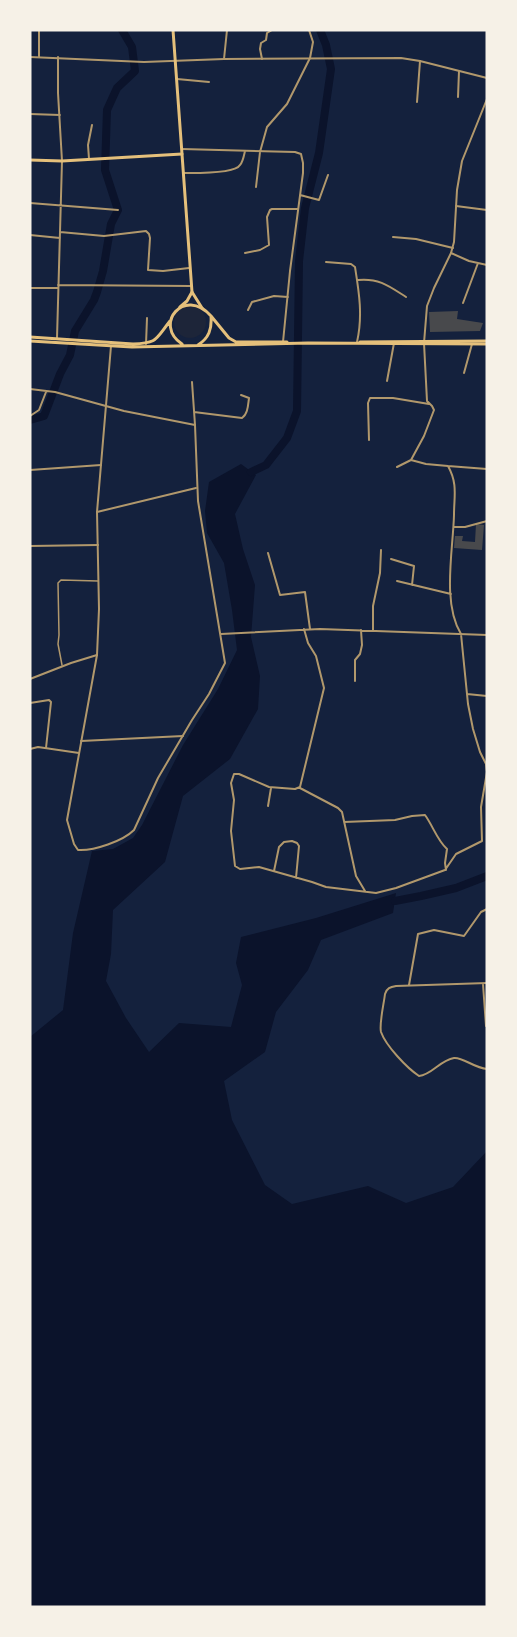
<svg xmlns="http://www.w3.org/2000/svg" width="517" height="1637" font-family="Manrope,sans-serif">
<rect width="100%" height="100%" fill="#14213d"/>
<path fill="#1d2539" d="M174 322a16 16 0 1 1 32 0a16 16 0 1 1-32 0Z"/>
<path fill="#0b132b" d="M241,464l15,11 -21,39 8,35 12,36 -4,52 9,39 -2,33 -28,50 -47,37 -18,66 -52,48 -2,44 -5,27 20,37 23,34 30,-29 52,4 11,-42 -6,-22 5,-26 75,-19 80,-25 -3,20 -72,27 -13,30 -32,42 -11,40 -41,29 8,39 33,65 27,19 76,-18 38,17 47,-16 34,-36v456h-457v-570l33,-27 10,-77 19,-82 21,-2 20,-11 9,-13 41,-80 35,-56 19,-39 -5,-40 -8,-47 -17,-30 -2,-22 4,-29z"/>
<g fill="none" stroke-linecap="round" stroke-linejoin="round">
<path stroke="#0b132b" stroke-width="8" d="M30,420l14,-4 16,-42 10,-19 5,-24 19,-31 3,-8 6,-21 8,-47 7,-14 -13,-40 2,-60 10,-22 18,-17 -3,-24 -10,-17
M251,472l15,-7 21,-27 10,-27 2,-150 6,-53 14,-55 12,-84 -5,-24 -6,-15
M395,901l26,-5 35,-8 31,-12"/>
</g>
<path fill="#48494c" d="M458,311l-1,8 26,4 -3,8 -50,1 -1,-20z
M476,524l8,1 -2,25 -28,-2 1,-12h8l-1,5 13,1z"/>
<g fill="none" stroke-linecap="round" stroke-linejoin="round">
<path stroke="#b1986c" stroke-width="1.5" d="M62,665l-4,-21 1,-9 -1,-52 3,-3 37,1"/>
<path stroke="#b1986c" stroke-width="2" d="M39,30v27
M224,59l3,-29
M262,59l-2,-10 1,-6 5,-3 1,-7 5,-3
M177,79l32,3
M458,97l1,-26
M417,102l3,-41
M30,114l30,1
M182,149l113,3 6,2 2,9v10l-13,98 -7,71
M89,159l-1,-14 4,-20
M183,173c11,0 52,1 57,-8 3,-3 4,-10 5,-14
M256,187l4,-35 7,-25 20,-23 23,-46 3,-16 -4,-12
M300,195l19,5 9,-25
M30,203l88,7
M456,206l31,4
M60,232l44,4 42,-5 3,3 1,4 -2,32 15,1 26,-3
M30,235l30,3
M393,237l23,2 37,9
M245,253l15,-3 9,-5 -2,-28 3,-7 2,-1h26
M451,253l18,8 18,4
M326,262l25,2 4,3c4,25 8,49 2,75
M358,280c21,-2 31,6 48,17
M58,285l133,1
M30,288h28
M463,303l15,-40
M248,310l4,-8 22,-6 14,1
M57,338l5,-177 -4,-68v-36
M146,344l1,-26
M464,373l8,-29
M387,381l7,-38
M30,389l25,3 69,19 71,14 -3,-43
M194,412l48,6c6,-4 6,-13 7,-20l-8,-3
M30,416l9,-6 7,-18
M369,440l-1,-37 2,-5h23l36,6
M448,466l39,3
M397,467l14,-7 13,-24 10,-26 -2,-4 -5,-5 -3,-58
M30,470l71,-5
M97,512l99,-24
M454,527h11l22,-6
M30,546l68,-1
M268,553l12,42 25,-3 5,37
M391,559l23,7 -2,19
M397,581l54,13
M304,629l4,14 8,13 8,32 -24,99 -5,2 -26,-2 -30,-13h-5l-3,9 3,17 -3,31 4,35 5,3 19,-2 53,15 14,5 50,6 20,-5 49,-18 11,-16 26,-13 -1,-34 6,-35 -1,-8 -6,-12 -7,-23 -5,-25 -7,-70c-19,-31 -8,-83 -7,-119 0,-19 4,-31 -6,-49l-22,-2 -15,-4
M373,630v-24l7,-33 1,-23
M221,634l99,-5 167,6
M30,679l41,-16 26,-8
M355,681v-21l5,-6 2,-9 -1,-15
M467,694l20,2
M30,703l19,-3 2,2 -5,46
M81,741l102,-5
M30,749l8,-2 41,6
M300,788l38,20 4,4 14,64 9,15
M268,806l3,-18
M344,822l51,-2 17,-4 13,-1c8,11 12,25 22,34l-2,14 1,7
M274,871l5,-24 5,-5 8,-1 5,2 2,3 -3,32
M487,983l-91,3c-6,1 -9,2 -11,8 -1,9 -6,30 -4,38 5,14 26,36 38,44 13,-1 21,-16 35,-18 9,-1 20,10 33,11
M483,984l3,42
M409,985l9,-51 16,-4 30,6 17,-24 6,-3"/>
<path stroke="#b1986c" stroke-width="2" d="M30,57l114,5 80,-3 177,-1 19,3 67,17
M424,343l3,-37 7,-18 17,-35 3,-11 3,-52 5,-29 25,-62
M111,346l-14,166 2,97 -2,46 -30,165 7,24 4,6c16,1 45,-9 56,-20l24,-52 34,-58 17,-26 16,-31 -27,-162 -3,-76"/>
<path stroke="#e5c07b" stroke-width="3" d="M30,160l32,1 120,-7
M180,307l7,-6 5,-9 10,16"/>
<path stroke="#e5c07b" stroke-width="3" d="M173,30l19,262"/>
<path stroke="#e5c07b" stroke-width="3" d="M211,316l18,22 7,4h51
M30,337l103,7c25,-1 22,-4 37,-23
M30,341l102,6 176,-4 179,1
M360,342l127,-1
M182,344c-29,-19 2,-58 29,-28 1,13 -2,22 -13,29"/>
</g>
<rect width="517" height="1637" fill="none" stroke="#f6f1e7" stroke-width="63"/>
</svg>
